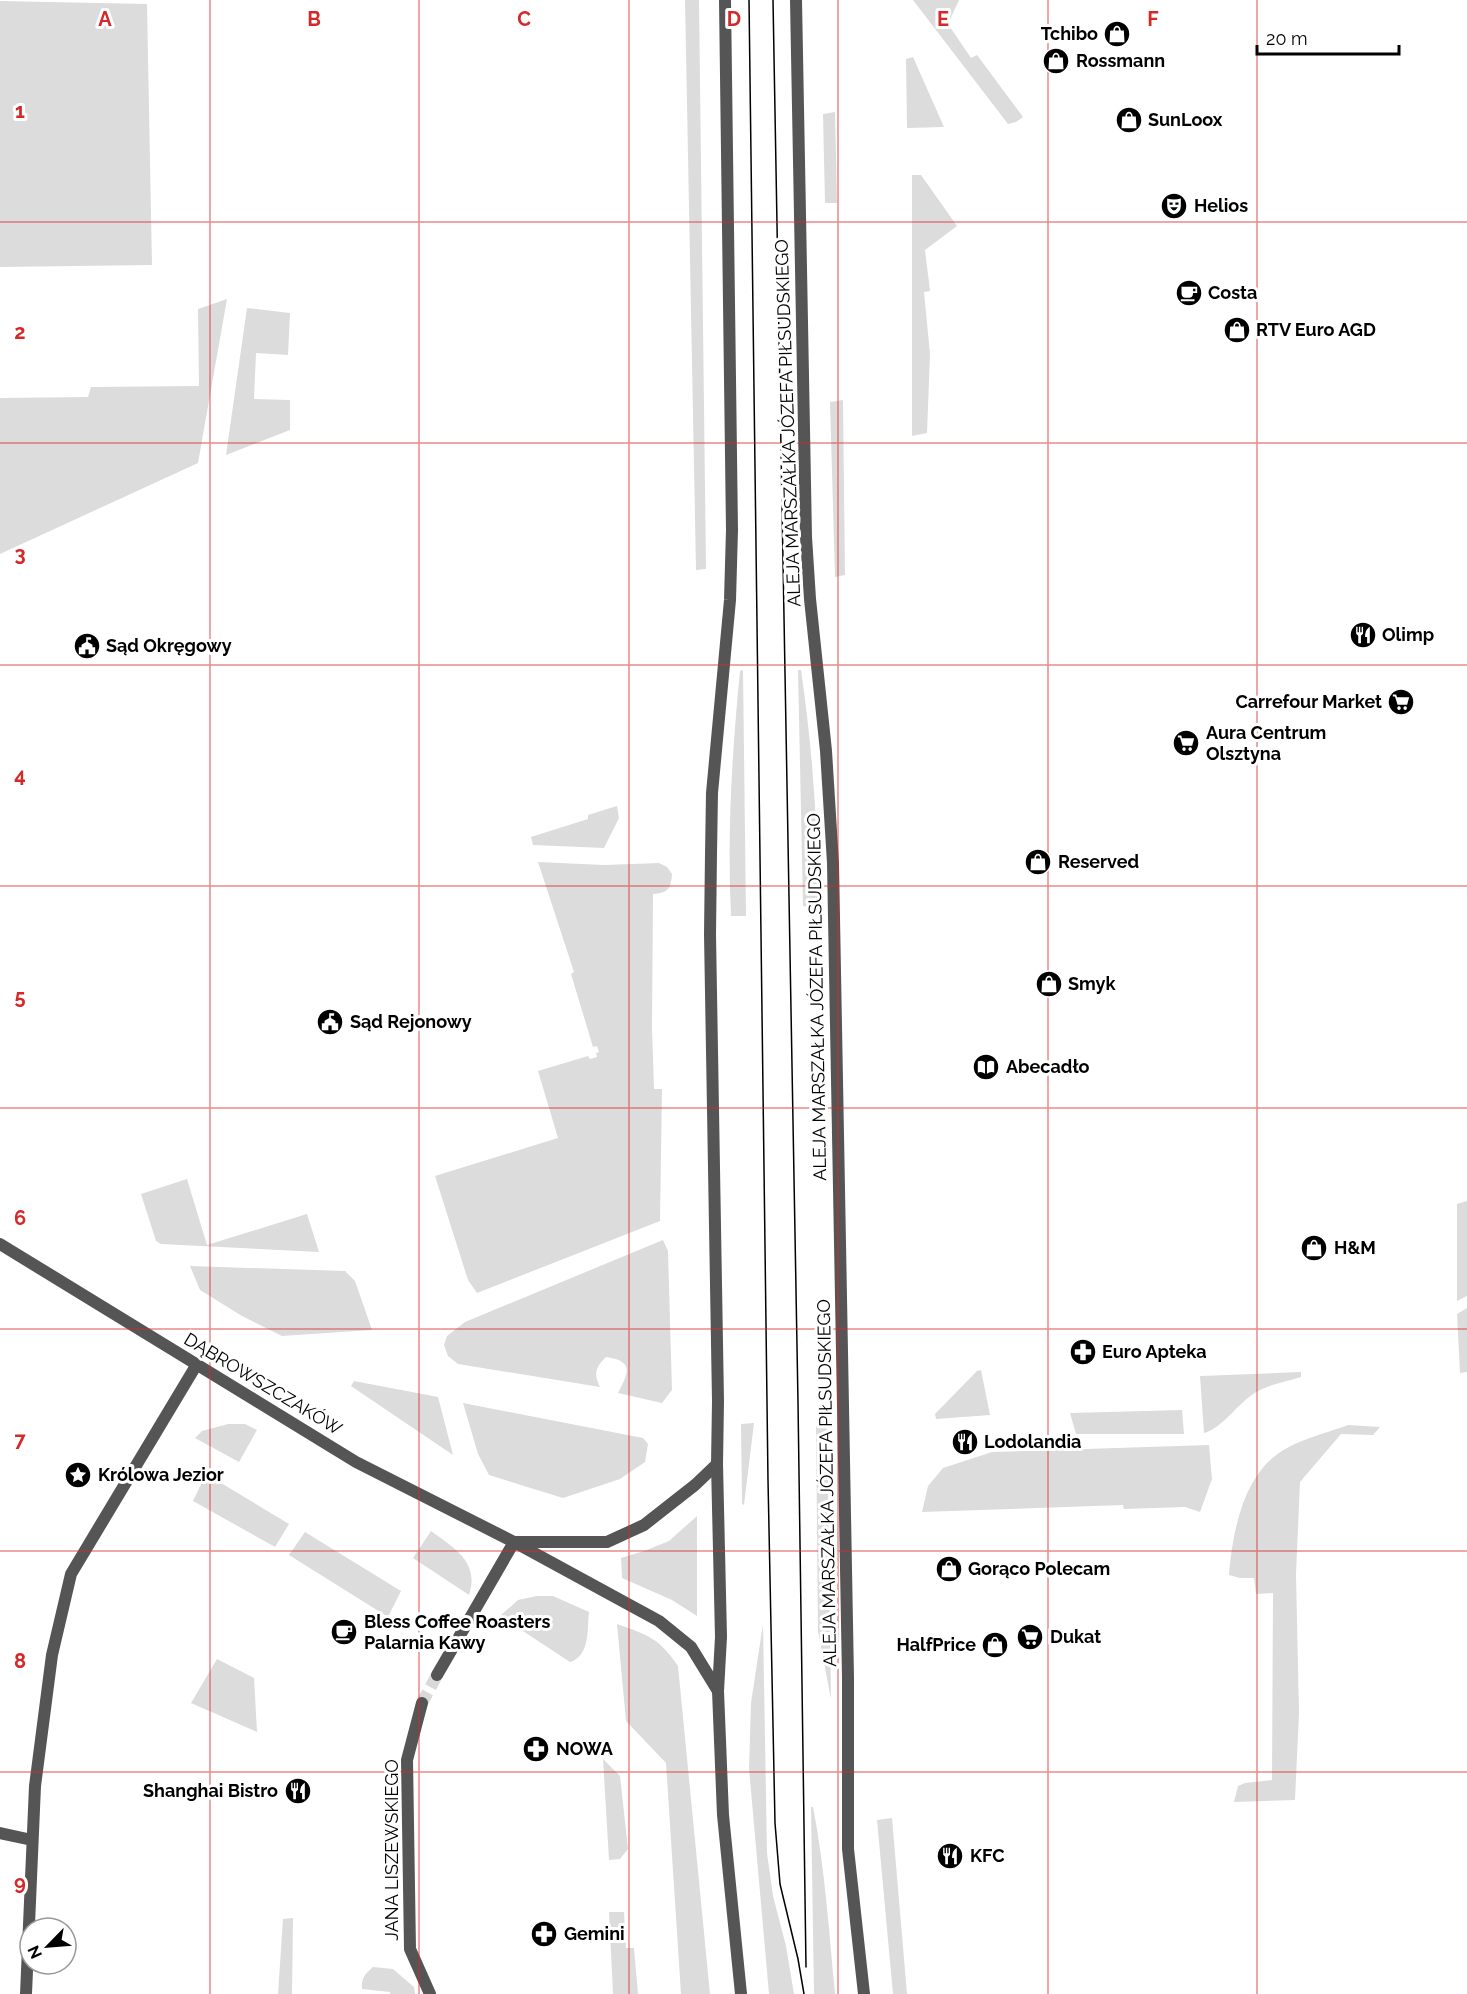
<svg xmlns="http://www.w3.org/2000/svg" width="1467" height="1994" font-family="Raleway,sans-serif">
<rect width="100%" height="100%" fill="#fff"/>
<path fill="#dcdcdc" d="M685,0h14l7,569 -10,1z
M913,0h46l-11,24 23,34 6,-3 46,62 -7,5 -8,2z
M0,1l147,3 5,261 -152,2z
M913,57l31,70 -37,1 -1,-69z
M835,112l2,91h-12l-2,-89z
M912,175h9l36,51 -32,24 5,41 -6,1 6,62 -3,79 -15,3z
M227,299l-29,164 -198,91v-156l88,-1 3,-10 108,-1 -1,-77z
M247,308l43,5 -2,42 -32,-2 -2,46 36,1v30l-64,25z
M843,400l2,175 -10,2 -5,-175z
M743,670l3,246h-15c-4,-82 1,-163 9,-245z
M798,670h3c12,81 17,163 18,246h-10v-9l-6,-1z
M617,806l2,12 -15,30 -71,-3 -2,-8 57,-18v-4z
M538,862l66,3 55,-2 8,4 5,7c-1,15 -4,19 -19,20l-1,134 2,61h8l-2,132 -183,72 -9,-13 -33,-104 123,-38 -20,-67 50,-15 2,3 7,-2 -1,-4 3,-1 -2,-6 -4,1 -22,-73 3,-2z
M187,1179l20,66 100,-31 12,38 -158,-8 -5,-3 -15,-47z
M1467,1201v95l-10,5v-97z
M663,1240l5,11 4,139 -10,13 -44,-10c11,-21 16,-32 -12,-36 -10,10 -13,16 -6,30l-142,-23 -10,-8 -4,-11 3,-9 18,-14z
M190,1266l155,5 10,10 17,49 -90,6 -40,-20 -42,-26z
M1467,1308v64l-7,1 -3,-59z
M981,1370l9,45 -54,4 -1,-5 42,-43z
M1301,1372v5c-13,4 -29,7 -41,13 -22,11 -35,37 -56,43l-4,-57z
M354,1381l84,16 15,58 -102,-69z
M463,1403l180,35 5,6 -3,18 -25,17 -57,19 -74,-23 -11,-21z
M1182,1410l2,24h-108l-6,-21z
M754,1423l-10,82 -2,-1 -1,-80z
M816,1423h11l4,276 -13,-68z
M228,1424h17l12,6 -18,32 -44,-24 7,-7z
M1348,1425l32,2 -7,8 -32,-1 -41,48 -4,92 3,139 -4,87 -61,2 4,-16 7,-3 27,-3 1,-187 -17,1 -2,-16h-14l-11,-3c3,-39 13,-94 46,-119 20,-16 49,-22 73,-31z
M1209,1445l3,34 -12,33 -15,-5 -61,2 -1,-4 -201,7 6,-26 15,-18 49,-16z
M206,1474l83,50 -14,23 -82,-46z
M697,1516v100l-25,-16 -50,-22 -1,-20 23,-7 25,-10z
M431,1531c23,17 49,31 38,64l-56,-37z
M305,1532l96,59 -13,26 -99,-62z
M537,1596h16l36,16c-2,18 1,44 -19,50l-70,-46 18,-16z
M617,1624c31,11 42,14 61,42l32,328h-29l-15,-231 -40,-42z
M763,1624l4,229 6,43 13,50 8,48h-25l-20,-226 2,-65z
M217,1659l37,19 3,54 -66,-29z
M603,1759l17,17 8,73 -8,10 -11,1z
M811,1807h2c12,62 16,124 22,187h-21z
M892,1818l15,176h-14l-16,-174z
M609,1912h15l2,36h8l4,46h-25z
M293,1918l-1,76h-14l5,-75z
M373,1967l20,2 21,18 1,7h-25v-2l-28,-3c-1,-11 3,-15 11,-22z"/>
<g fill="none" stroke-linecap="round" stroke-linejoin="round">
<path stroke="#d9d9d9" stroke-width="12" stroke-dasharray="12 6" stroke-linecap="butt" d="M422,1703l15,-28"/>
<path stroke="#555" stroke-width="12" d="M0,1244l356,218 158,80 145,79 32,26 27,44
M516,1542h91l37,-17 51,-40 22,-21
M437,1675l77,-133
M422,1703l-15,57 3,189 20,45
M0,1833l32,7
M26,1994l9,-208 17,-131 19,-81 126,-210"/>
<path stroke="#555" stroke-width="12" d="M725,0l7,530 -2,70 -18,193 -1,61 -1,80 8,467 -1,63 4,173 -3,54 5,124 18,179
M796,0l10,537 4,62 16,152 7,112 15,814v172l16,145"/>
<path stroke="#000" stroke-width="1.5" d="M749,0l19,1480 7,343 5,61 18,75 6,35
M773,0l25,1402 8,565"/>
</g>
<path fill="none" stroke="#d62828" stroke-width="1.5" stroke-opacity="0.55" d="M210,0v1994M419,0v1994M629,0v1994M838,0v1994M1048,0v1994M1257,0v1994M0,222h1467M0,443h1467M0,665h1467M0,886h1467M0,1108h1467M0,1329h1467M0,1551h1467M0,1772h1467"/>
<defs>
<symbol id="shop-disc" viewBox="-11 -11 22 22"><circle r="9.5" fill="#000" stroke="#fff"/><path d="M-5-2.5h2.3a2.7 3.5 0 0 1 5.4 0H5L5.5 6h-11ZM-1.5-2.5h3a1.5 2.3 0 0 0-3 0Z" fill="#fff"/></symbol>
<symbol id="theatre-disc" viewBox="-11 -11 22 22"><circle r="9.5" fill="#000" stroke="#fff"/><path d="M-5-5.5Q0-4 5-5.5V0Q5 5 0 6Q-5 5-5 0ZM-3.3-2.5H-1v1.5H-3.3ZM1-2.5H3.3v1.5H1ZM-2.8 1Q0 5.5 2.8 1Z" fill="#fff"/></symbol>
<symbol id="cafe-disc" viewBox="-11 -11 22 22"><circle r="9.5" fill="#000" stroke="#fff"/><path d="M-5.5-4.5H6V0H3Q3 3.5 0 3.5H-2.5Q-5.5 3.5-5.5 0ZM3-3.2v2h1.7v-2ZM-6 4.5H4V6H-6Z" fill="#fff"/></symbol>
<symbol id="restaurant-disc" viewBox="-11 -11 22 22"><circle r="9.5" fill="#000" stroke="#fff"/><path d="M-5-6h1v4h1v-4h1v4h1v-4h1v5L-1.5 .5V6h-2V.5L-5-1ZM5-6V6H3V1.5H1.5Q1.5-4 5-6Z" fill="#fff"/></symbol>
<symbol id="civic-disc" viewBox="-11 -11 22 22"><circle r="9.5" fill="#000" stroke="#fff"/><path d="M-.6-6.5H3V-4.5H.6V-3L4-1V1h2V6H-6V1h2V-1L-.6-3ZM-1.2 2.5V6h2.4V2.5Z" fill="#fff"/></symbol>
<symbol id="supermarket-disc" viewBox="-11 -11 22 22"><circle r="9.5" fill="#000" stroke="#fff"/><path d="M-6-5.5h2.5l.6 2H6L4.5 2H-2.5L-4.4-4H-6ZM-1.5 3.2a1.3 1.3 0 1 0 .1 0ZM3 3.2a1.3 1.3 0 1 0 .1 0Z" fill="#fff"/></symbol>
<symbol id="library-disc" viewBox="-11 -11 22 22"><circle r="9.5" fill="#000" stroke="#fff"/><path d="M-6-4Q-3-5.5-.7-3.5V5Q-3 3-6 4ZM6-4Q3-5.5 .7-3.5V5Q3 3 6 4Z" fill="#fff"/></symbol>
<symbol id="pharmacy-disc" viewBox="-11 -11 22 22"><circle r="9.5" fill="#000" stroke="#fff"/><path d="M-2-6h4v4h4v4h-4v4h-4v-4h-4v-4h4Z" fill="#fff"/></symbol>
<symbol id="sight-disc" viewBox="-11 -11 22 22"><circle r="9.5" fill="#000" stroke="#fff"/><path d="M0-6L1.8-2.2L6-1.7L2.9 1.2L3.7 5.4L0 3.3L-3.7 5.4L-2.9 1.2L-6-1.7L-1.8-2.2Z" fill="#fff"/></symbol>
</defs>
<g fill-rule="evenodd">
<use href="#shop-disc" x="1102" y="19" width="30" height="30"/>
<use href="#shop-disc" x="1041" y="46" width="30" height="30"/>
<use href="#shop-disc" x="1114" y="105" width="30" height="30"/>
<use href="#theatre-disc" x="1159" y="191" width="30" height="30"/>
<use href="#cafe-disc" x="1174" y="278" width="30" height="30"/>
<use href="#shop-disc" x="1222" y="315" width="30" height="30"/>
<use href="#restaurant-disc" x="1348" y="620" width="30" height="30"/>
<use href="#civic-disc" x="72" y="631" width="30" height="30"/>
<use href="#supermarket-disc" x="1386" y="687" width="30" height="30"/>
<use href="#supermarket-disc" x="1171" y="728" width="30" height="30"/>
<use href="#shop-disc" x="1023" y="847" width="30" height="30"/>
<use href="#shop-disc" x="1034" y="969" width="30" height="30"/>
<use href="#civic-disc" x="315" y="1007" width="30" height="30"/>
<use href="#library-disc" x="971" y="1052" width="30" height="30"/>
<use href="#shop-disc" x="1299" y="1233" width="30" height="30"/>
<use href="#pharmacy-disc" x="1068" y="1337" width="30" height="30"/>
<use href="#restaurant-disc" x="950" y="1427" width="30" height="30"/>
<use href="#sight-disc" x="63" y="1460" width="30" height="30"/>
<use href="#shop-disc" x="934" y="1554" width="30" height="30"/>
<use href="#cafe-disc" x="329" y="1617" width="30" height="30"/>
<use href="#supermarket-disc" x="1015" y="1622" width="30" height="30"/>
<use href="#shop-disc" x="980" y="1630" width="30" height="30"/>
<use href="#pharmacy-disc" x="521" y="1734" width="30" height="30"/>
<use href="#restaurant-disc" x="283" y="1776" width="30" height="30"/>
<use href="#restaurant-disc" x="935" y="1841" width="30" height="30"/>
<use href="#pharmacy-disc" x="529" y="1919" width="30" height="30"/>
</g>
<g text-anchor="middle" stroke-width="6" stroke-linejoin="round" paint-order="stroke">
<g font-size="18" font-weight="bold" fill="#000" stroke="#fff" text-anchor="start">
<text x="1098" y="40" text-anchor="end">Tchibo</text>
<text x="1076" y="67">Rossmann</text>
<text x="1148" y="126">SunLoox</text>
<text x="1194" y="212">Helios</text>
<text x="1208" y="299">Costa</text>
<text x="1256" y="336">RTV Euro AGD</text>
<text x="1382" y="641">Olimp</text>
<text x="106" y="652">Sąd Okręgowy</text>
<text x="1382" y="708" text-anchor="end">Carrefour Market</text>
<text x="1206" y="739">Aura Centrum<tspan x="1206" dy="21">Olsztyna</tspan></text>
<text x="1058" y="868">Reserved</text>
<text x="1068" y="990">Smyk</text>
<text x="350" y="1028">Sąd Rejonowy</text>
<text x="1006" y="1073">Abecadło</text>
<text x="1334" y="1254">H&amp;M</text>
<text x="1102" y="1358">Euro Apteka</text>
<text x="984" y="1448">Lodolandia</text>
<text x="98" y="1481">Królowa Jezior</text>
<text x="968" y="1575">Gorąco Polecam</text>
<text x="364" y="1628">Bless Coffee Roasters<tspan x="364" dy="21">Palarnia Kawy</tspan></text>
<text x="1050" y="1643">Dukat</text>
<text x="976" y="1651" text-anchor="end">HalfPrice</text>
<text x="556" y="1755">NOWA</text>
<text x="278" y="1797" text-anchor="end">Shanghai Bistro</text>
<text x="970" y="1862">KFC</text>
<text x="564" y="1940">Gemini</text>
</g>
<g font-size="18" fill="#000" stroke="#fff">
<text transform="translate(788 423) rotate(-92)" y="6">ALEJA MARSZAŁKA JÓZEFA PIŁSUDSKIEGO</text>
<text transform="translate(817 997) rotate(-91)" y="6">ALEJA MARSZAŁKA JÓZEFA PIŁSUDSKIEGO</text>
<text transform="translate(263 1384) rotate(31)" y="6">DĄBROWSZCZAKÓW</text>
<text transform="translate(827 1483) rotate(-91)" y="6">ALEJA MARSZAŁKA JÓZEFA PIŁSUDSKIEGO</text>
<text transform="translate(392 1850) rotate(-90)" y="6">JANA LISZEWSKIEGO</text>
</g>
</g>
<g font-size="20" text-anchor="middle" font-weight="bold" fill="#d62828" stroke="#fff" stroke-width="6" stroke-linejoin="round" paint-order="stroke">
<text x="105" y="26">A</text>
<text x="314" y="26">B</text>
<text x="524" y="26">C</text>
<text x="734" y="26">D</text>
<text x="943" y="26">E</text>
<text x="1153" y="26">F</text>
<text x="20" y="118">1</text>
<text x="20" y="339">2</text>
<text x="20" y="561">3</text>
<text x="20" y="782">4</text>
<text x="20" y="1004">5</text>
<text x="20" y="1225">6</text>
<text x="20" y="1447">7</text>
<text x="20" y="1668">8</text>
<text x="20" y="1890">9</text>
</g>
<g transform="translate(48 1946) rotate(245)"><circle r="28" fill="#ffffff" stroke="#999999" stroke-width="1.5"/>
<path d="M0-4.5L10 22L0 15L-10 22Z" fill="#000000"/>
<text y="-9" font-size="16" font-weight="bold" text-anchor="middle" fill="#000000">N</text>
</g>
<path d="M1257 45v9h142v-9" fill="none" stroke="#000000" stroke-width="3"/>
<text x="1266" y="45" font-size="18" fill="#000000" stroke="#ffffff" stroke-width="4.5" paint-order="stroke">20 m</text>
</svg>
